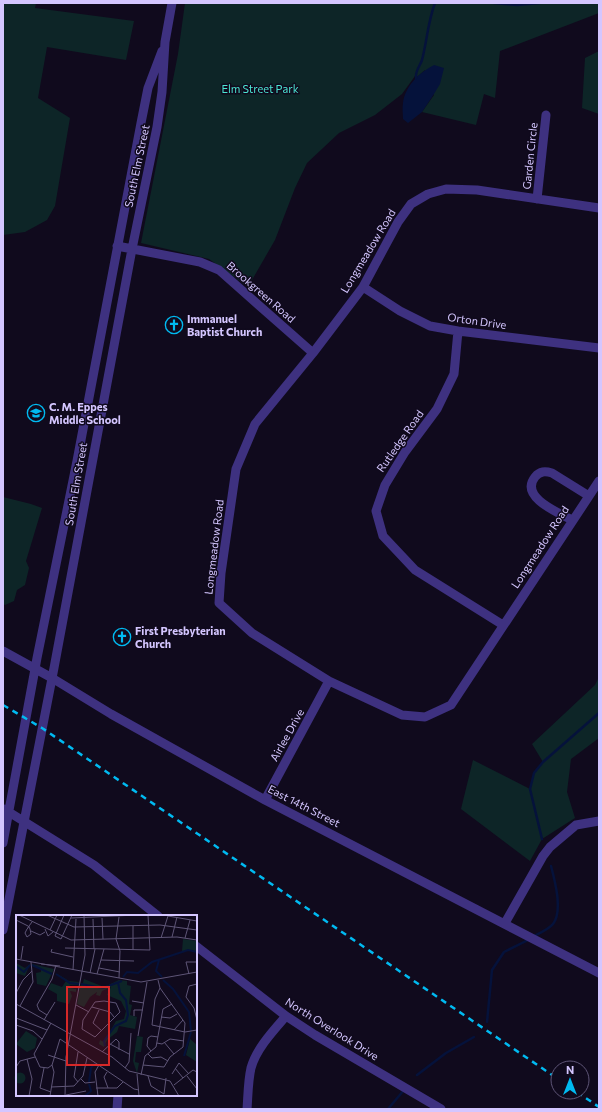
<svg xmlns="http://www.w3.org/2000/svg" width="602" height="1112" font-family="Commissioner,sans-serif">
<rect width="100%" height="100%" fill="#100a1d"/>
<path fill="#0d2527" d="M3,3h33l-1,5 99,13 -8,39 -79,-13 -9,51 32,20 -15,88 -8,14 -22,12 -22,3z
M185,3h414v10l-99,38 -5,47 -11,-4 -8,31 -54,-13 12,-17 -9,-25 -9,8 -1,-2 -13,18 -27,21 -36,18 -32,30 -12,25 -20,52 -27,47 -39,-28 -68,-16 37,-189z
M599,51v63l-17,-6 3,-50z
M3,497l28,7 11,4 -16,53 3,7 -4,17 -8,5 -3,11 -9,4 -2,-1z
M599,677v61l-28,21 -4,33 8,26 -33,21 -12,22 -69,-52 12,-49 57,29 4,-16 9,-11 -11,-18 63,-59z"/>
<path fill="#05123b" d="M434,65l10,3 -4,16 -6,10 -12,18 -14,11 -5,-4c0,-5 -1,-11 0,-16 2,-17 17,-31 31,-38z"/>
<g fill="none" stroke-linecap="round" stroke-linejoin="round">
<path stroke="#05123b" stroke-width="2.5" d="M494,3l23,2 23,-2
M416,78c-1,-7 4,-12 6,-18 5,-19 6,-39 13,-57
M542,839l-12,-50 4,-16 9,-11 56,-49
M534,936c6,-3 15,-7 19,-12 10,-13 2,-43 -2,-58
M487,1022l5,-52 12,-18 24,-12
M417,1075l29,-22 28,-16
M388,1109l16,-19"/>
<path stroke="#3e3180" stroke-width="9" d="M537,199l9,-84
M599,208l-122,-18 -31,-1 -18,5 -17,10 -13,18 -35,65 -50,66 -58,71 -19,45 -15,104 -2,30 33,30 77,48 73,34 23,2 26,-12 148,-224
M117,246l83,16 19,8 94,83
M363,287l37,24 30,15 28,5 141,17
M458,331l-4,43 -17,35 -32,43 -20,33 -9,26 7,25 32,34 88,55
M572,520c-13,-7 -53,-23 -37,-43 5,-6 10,-6 17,-4l37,23
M3,651l49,27 59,36 154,86 334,173
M265,800l64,-119
M4,809l90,56 64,51
M3,843l34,-185 40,-197 64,-338 7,-35 14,-37
M505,923l38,-67 7,-9 26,-22 23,-4
M3,930l51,-262 78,-419 25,-122 5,-35 3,-50 7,-39
M196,946l90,70 29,19 126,74
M117,1109l1,-14
M247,1109c1,-13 1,-28 4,-41 5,-19 22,-37 35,-52"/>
<path stroke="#00baf1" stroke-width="2.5" stroke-dasharray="6 5" stroke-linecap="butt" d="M3,705l39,23 516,351
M577,1092l22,15"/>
</g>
<defs>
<symbol id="church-ring" viewBox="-11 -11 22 22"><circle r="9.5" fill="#100a1d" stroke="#00baf1" stroke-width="1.5"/><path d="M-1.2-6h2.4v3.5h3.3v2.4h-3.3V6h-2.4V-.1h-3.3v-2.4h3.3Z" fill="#00baf1"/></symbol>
<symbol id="school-ring" viewBox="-11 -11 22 22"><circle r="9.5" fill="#100a1d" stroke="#00baf1" stroke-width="1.5"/><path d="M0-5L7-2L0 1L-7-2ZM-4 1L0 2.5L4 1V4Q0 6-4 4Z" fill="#00baf1"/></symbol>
</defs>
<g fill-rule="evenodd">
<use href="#church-ring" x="164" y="315" width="20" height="20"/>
<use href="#school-ring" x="26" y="403" width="20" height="20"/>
<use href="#church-ring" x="112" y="627" width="20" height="20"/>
</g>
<g text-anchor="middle" stroke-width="3" stroke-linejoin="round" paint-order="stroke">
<g font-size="11" fill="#4be6d3" stroke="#100a1d">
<text x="260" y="93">Elm Street Park</text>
</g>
<g font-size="11" fill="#d4c6ff" stroke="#100a1d">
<text transform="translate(530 156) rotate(-84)" y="4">Garden Circle</text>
<text transform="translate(137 166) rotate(-78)" y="4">South Elm Street</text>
<text transform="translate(368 251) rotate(-59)" y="4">Longmeadow Road</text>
<text transform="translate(261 292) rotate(41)" y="4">Brookgreen Road</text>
<text transform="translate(477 321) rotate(8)" y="4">Orton Drive</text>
<text transform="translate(400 441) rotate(-55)" y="4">Rutledge Road</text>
<text transform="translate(76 484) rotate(-80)" y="4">South Elm Street</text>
<text transform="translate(214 547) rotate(-83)" y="4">Longmeadow Road</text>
<text transform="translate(540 547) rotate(-57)" y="4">Longmeadow Road</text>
<text transform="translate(287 735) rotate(-61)" y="4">Airlee Drive</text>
<text transform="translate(304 806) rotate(27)" y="4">East 14th Street</text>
<text transform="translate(332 1029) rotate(32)" y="4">North Overlook Drive</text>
</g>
<g font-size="11" font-weight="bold" fill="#d4c6ff" stroke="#100a1d" text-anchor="start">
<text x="187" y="323">Immanuel<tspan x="187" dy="13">Baptist Church</tspan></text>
<text x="49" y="411">C. M. Eppes<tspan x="49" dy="13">Middle School</tspan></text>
<text x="135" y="635">First Presbyterian<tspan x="135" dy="13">Church</tspan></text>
</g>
</g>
<g transform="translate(16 915)">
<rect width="181" height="181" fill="#100a1d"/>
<path d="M167,24l14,2v10h-15zM0,48l9,5 5,-4 -5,12 -9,-3zM16,49l22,5 -8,17 -9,-2 -1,-11 5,-1v-3l-9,-3zM40,58l13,8 10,1 -1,3h-8l-1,3 7,1v3l-6,-1 2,5 -3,8 -12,-3v-7l-9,-5 3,-6 11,4 4,-6zM68,64l20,8 15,-7 8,1v4l4,1 -2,18 3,1 -2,10 7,2 -2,12 -16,-3 -2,6 -10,8 -3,7 -5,-3 1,-4 4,2 12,-21 8,-2 2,-8 -5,-10 -14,-6 4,-8 -9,4 -2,5 -4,-1 1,-3 -7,5 -6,10 -7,-3 4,-21h2zM10,116l11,7 -2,10 -8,4 -11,-8zM121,121l6,1 -2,15h-5l-1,10 4,1 -2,10 -4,-12zM174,124l7,6v17l-11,-7zM-1.5 163a5.5 5.5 0 1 1 11 0a5.5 5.5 0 1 1-11 0Z" fill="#0d2527"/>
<path fill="none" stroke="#05123b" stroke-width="2" d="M143,45l-3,11 6,6M16,50l20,9M0,51l8,6 6,-7M40,59l14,9 9,1M107,62l4,-5 11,1 14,-11 36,-12 9,2M147,65l10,9 16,23 2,19M65,69l22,4 19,-7M89,131l-1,-5 11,-15 11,-5 2,-6 -2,-15 -6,-7 -2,-11M168,141l7,-24M73,167l2,-14 4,-5M69,181l6,-5 -2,-7"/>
<path fill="none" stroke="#5e5577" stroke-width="1" d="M3,0l52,25 106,-3 20,3M31,0l27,12 86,-2 37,5M48,0l-9,21 6,3 11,-24M152,1l29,5M55,3l66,-3M86,3l1,21M77,4l1,30M0,5l12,6 1,1 1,2 1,5 -4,3 -2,-4 2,-4 1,-1v-1h1v-1l3,-4M117,11v24M29,14l3,7 5,-4M34,15l7,-15M15,16l9,4 5,-3M156,22l5,-20M145,23l7,-22M169,23l5,-18M49,33l85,2 -2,-35M36,34l-1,3 22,5M0,44l125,23 56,-10M5,44l2,-13M85,45l33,1M25,49l19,2M83,53l21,4M57,55l3,-51M74,58l5,-24M81,59l7,-25M173,59l-3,-12h11M103,63l1,-27 -4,-12 3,-22M181,69l-8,2 -3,11 8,11 3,12M144,73l-5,11 -3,26 33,7 12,-2M0,78l7,-13 9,-9M88,86l12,2 4,9 -25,25 -13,-8 1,-9 12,-18zM116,86l12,2M0,89l96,53 17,14 41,10 9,15M60,90l13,7M4,91l13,-24 -2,-20M76,92l18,5 4,5M83,95l-6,13 9,8M31,100l8,-13M118,101v-6h9M145,102l9,1 7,-4M0,103l31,12M28,105l3,-5 -8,-5 -2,-5 15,-26 4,-14M35,108l-17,31 6,13 8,1 4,-3M0,110l17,6 9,8M158,115l9,-10M122,121l9,-54M148,127l10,12M141,128l5,1 8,-5 14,2M94,129l19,10M135,136l-4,-5 1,-8 3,-2 7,1M86,137l14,-13 3,3v8M132,139l4,4 9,-1 7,4M32,140l18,6M11,144l5,20 -3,17M36,150l8,-26 74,50 5,1M127,150l21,2 6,-10 13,-10 2,-24 -25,-35 -2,-8M0,152l4,-6 15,-4M28,153l-4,20 11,4M109,153l4,-6 2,-29M159,153l8,10M91,157l-3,5 4,11M121,159l2,22M156,159l7,-11 10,11M125,160l4,-19 11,-9 7,-38 9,-5M132,161l3,10 13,8 2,-16M171,161l10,13M65,164l4,4 10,-1M62,167l-4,-5 4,-25M158,170l19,-15 4,2M35,172l23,-1 9,-10 4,-18M80,173h21l6,-6M50,180l20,-4M34,181l4,-24 -2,-7M49,181l1,-39 19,-102 -1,-40M82,181l-3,-24 4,-7"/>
<path fill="#d62828" fill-opacity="0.15" stroke="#d62828" stroke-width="2" d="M51,72h42v78h-42z"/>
<rect width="181" height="181" fill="none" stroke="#d4c6ff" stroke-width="2"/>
</g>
<rect width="602" height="1112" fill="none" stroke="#d4c6ff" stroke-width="8"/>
<g transform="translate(570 1080)"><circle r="19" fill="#100a1d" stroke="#5e5577"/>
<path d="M0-3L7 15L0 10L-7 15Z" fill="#00baf1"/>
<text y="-6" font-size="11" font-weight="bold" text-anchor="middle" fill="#d4c6ff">N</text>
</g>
</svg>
